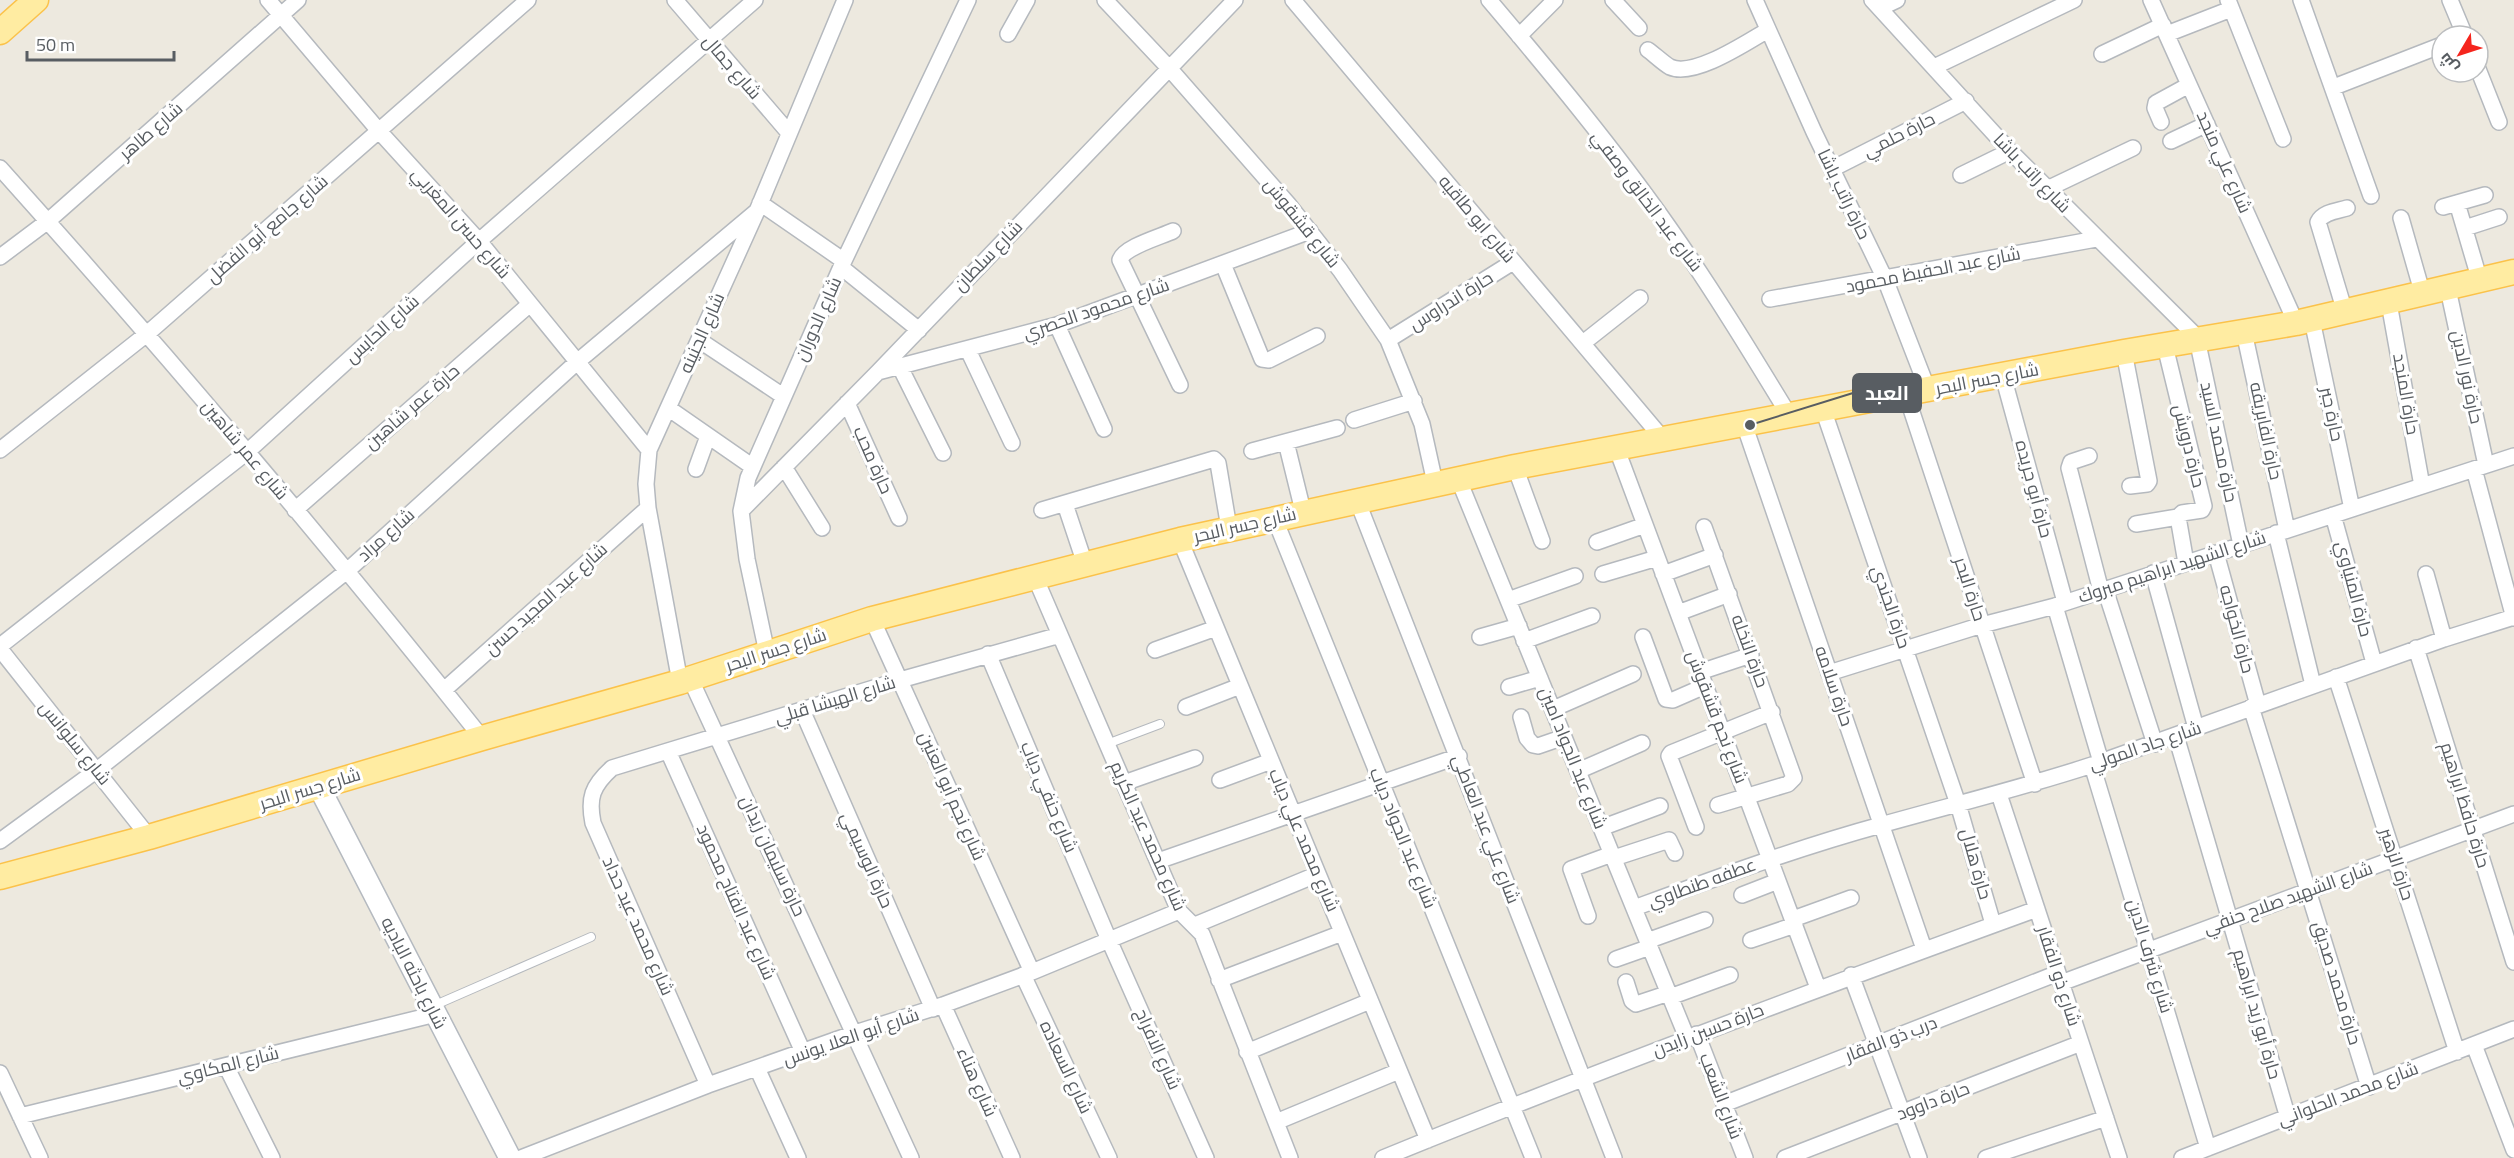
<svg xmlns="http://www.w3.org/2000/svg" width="2514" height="1158" font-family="'Titillium Web',Cairo,sans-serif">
<rect width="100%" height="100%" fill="#ede9df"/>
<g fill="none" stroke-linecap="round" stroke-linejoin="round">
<defs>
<path id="lane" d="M1107,744l53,-20
M433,1006l158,-69"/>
<path id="street" d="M268,0l111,131 100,110 170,209
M675,0l114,133
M1105,0l64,68 120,137 51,65 48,70 34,84 13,59
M1293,0l370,439
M1489,0c61,72 124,148 179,226 43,61 82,125 121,189
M1613,0l26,28
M1755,0l59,132 71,147 43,111
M1872,0l138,151 190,189
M2151,0l145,323
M2228,0l55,139
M2301,0l70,196
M2450,0l15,36
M1880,8l17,-8
M1008,34l19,-34
M2167,34l64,-25
M1519,36l36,-36
M1648,50c7,5 15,13 22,17 24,11 77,-25 98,-37
M2102,54l61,-29
M1934,67l140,-67
M2478,69l21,53
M2334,87l108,-42
M2161,122l-6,-14 1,-5 33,-18
M2171,141l36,-17
M0,168c166,185 327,375 482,570
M1832,169l134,-68
M1961,175l49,-24
M2047,189l86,-41
M760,203l84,58
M2457,203l23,78
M2443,207l42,-12
M2401,218l22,77
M2465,228l34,-11
M1173,231c-13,6 -49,16 -53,29l60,125
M0,257l48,-36 250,-221
M1223,264l39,95 7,1 48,-24
M841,267l78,63
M2448,289l38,176
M1770,299l326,-60
M2389,303l33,183
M2345,312l-27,-90c5,-10 19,-11 29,-14
M2312,320l40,189
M1057,325l47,104
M2244,332l43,198
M2197,339l44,206
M699,340l84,56
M1388,340l125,-78
M1583,343l57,-45
M2165,346l39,160 -2,4 -20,3 -4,4 8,46
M968,350l44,93
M2124,352l25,129 -2,3 -17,2
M900,367l43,86
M878,372l179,-47 253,-94
M2003,376l62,226
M1906,394l129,390
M847,403l52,115
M668,408l85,59
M1823,409l135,395 35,120
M1354,420l60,-19
M1744,424l180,525
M1286,442l17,69
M1616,447l202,541
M0,450l148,-117 380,-333
M1252,451l85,-23
M2089,456l-18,6 -2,6 32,123
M784,467l38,61
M1515,467l27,74
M696,469l12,-33
M2474,469l40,149
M1458,478l229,560
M1357,500l257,658
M1065,504l20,60
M295,510l235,-206
M1042,510l172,-51 4,4 11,65
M741,511l137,-139 357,-372
M2333,515l41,148
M1274,517l259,641
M2136,524l42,-7
M1704,527l90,251 -6,6 -70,21
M2276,533l37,152
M1180,540l248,600
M1597,542l48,-17
M2216,553l42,152
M2153,573l43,155
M1603,574l54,-16
M1663,574l52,-19
M2426,574l18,65
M1035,577l144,334 23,23 88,224
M2105,589l50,155
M1508,600l67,-24
M2055,606l46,156
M1678,613l51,-19
M872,619l160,353
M1480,637l39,-11
M1643,637l23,62 7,1 32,-14
M1524,641l68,-25
M0,646l247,-194 232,-211 276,-241
M2416,648l98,314
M0,649l149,188
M1155,650l61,-22
M767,653l-20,-94 -6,-48 7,-33 93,-211 127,-267
M988,654l121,286 97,218
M1700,672l51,-17
M1829,673l153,-48 73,-19 459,-150
M2336,677l121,375
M690,678l221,480
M680,682l-32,-174 -2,-24 3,-34 108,-239 88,-211
M1509,687l31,-9
M444,690l204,-182
M1186,707l54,-21
M2251,707l118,380
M1553,709l80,-35
M802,710l131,299
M1521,717l6,21 6,7 5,1 26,-9
M2176,736l112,382
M668,751l135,301
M2092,765l116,383
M1578,771l64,-28
M1220,780l51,-19
M1124,783l71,-25
M1999,794l120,364
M1696,827l-27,-71 2,-3 101,-41
M1601,828l59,-22
M0,841l97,-71 250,-199 230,-209 180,-151
M1614,858l55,-18 6,13
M1158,861l301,-105
M1742,895l36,-14
M1634,908c82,-30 163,-60 247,-83 71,-20 141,-37 211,-60l352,-126 70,-22
M1588,916l-17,-47 41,-15
M1793,919l58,-21
M1195,925l123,-51
M1751,940l44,-15
M1647,941l58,-21
M1616,959l34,-12
M1023,975l86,183
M1851,975l68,183
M1219,980l123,-47
M1626,982l6,19 4,3 33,-11
M2061,983l453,-169
M1670,997l60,-22
M943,1005l69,153
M1697,1034l48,124
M2474,1045l40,105
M1247,1052l123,-51
M226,1066l46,92
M757,1068l41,90
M0,1073l40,85
M708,1085l-115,-262c-5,-25 -1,-37 19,-55l288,-88 160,-45
M1724,1104l334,-131
M20,1116l416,-102
M1276,1122l123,-51
M521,1158l187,-73 147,-52 88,-28 89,-33 147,-61
M1383,1158c216,-88 434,-169 654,-249
M1785,1158l296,-115
M1986,1158l120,-40
M2182,1158l332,-129"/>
<path id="secondary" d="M319,787l191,371"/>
<path id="primary" d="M0,32l36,-32
M0,877l149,-40 333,-99 198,-56 192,-63 308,-79 335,-73 609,-115 172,-29 218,-51"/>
</defs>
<use href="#lane" stroke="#b5b9be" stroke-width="10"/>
<use href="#street" stroke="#b5b9be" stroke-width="18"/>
<use href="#secondary" stroke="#b5bac0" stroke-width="24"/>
<use href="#primary" stroke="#fbc24a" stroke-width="27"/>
<use href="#lane" stroke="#fff" stroke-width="8"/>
<use href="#street" stroke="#fff" stroke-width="15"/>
<use href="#secondary" stroke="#fff" stroke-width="21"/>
<use href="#primary" stroke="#ffeca2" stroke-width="24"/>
</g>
<g text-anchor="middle" stroke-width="6" stroke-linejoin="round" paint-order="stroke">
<g font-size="18" fill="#585d62" stroke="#fff">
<text transform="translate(732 67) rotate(49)" y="6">شارع جمال</text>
<text transform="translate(151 131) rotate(-41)" y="6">شارع طاهر</text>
<text transform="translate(1899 135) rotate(-27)" y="6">حارة حلمي</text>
<text transform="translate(2224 162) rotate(66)" y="6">شارع علي منجد</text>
<text transform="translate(2032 173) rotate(46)" y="6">شارع راتب باشا</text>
<text transform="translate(1844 194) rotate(64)" y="6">حارة راتب باشا</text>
<text transform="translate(1647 201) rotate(53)" y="6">شارع عبد الخالق وصفي</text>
<text transform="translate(1477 219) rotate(50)" y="6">شارع ابو طاقيه</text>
<text transform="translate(461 223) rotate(49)" y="6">شارع حسن المغربي</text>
<text transform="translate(1302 223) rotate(51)" y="6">شارع قشقوش</text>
<text transform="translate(267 229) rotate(-41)" y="6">شارع جامع أبو الفضل</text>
<text transform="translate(988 256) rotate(-46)" y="6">شارع سلطان</text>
<text transform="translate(1933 270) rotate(-11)" y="6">شارع عبد الحفيظ محمود</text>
<text transform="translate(1451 301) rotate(-32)" y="6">حارة اندراوس</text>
<text transform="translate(1096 309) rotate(-19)" y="6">شارع محمود الحصري</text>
<text transform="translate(818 319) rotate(-66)" y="6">شارع الدوران</text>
<text transform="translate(382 329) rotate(-42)" y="6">شارع الحايس</text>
<text transform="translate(702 333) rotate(-66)" y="6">شارع الجنينه</text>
<text transform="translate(2467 377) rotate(78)" y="6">حارة نور الدين</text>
<text transform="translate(1987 379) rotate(-11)" y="6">شارع جسر البحر</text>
<text transform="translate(2406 394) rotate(80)" y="6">حارة المنجد</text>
<text transform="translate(412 407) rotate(-41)" y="6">حارة عمر شاهين</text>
<text transform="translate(2332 414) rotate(78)" y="6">حارة جبر</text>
<text transform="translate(2266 431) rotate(78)" y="6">حارة الفابريقه</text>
<text transform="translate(2219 442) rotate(78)" y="6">حارة محمد السيد</text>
<text transform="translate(2189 446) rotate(76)" y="6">حارة درويش</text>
<text transform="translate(245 450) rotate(50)" y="6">شارع عمر شاهين</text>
<text transform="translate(873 460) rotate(66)" y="6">حارة محب</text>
<text transform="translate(2034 489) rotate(75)" y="6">حارة أبو جريده</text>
<text transform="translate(1245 525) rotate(-13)" y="6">شارع جسر البحر</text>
<text transform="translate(386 535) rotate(-42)" y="6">شارع مراد</text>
<text transform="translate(2172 567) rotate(-18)" y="6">شارع الشهيد ابراهيم مبروك</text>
<text transform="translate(1970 589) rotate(72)" y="6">حارة البحر</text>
<text transform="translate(2354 589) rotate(75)" y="6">حارة المنياوي</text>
<text transform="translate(546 599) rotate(-42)" y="6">شارع عبد المجيد حسن</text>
<text transform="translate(1891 607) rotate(71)" y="6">حارة الجندي</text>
<text transform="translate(2237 629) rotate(75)" y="6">حارة الخواجه</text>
<text transform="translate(776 650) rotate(-18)" y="6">شارع جسر البحر</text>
<text transform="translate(1750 651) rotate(70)" y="6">حارة النخله</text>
<text transform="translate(1834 686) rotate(71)" y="6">حارة سلامه</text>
<text transform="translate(835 700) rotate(-17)" y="6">شارع الهيشا قبلي</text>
<text transform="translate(1717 717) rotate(69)" y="6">شارع نجم قشقوش</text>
<text transform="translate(75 743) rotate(51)" y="6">شارع سلوانس</text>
<text transform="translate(2145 746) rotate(-19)" y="6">شارع جاد المولي</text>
<text transform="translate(1573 758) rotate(68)" y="6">شارع عبد الجواد امين</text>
<text transform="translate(310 789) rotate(-17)" y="6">شارع جسر البحر</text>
<text transform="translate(952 796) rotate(66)" y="6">شارع نجم أبو العنين</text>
<text transform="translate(1049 797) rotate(67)" y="6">شارع حنفي دياب</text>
<text transform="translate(2465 805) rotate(73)" y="6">حارة حافظ ابراهيم</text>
<text transform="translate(1486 829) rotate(69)" y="6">شارع علي عبد العاطي</text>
<text transform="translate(1148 836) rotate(66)" y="6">شارع محمد عبد الكريم</text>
<text transform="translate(1403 838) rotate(68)" y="6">شارع عبد الجواد دياب</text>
<text transform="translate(1304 840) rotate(67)" y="6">شارع محمد علي دياب</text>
<text transform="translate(773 856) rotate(65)" y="6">حارة سليمان زيدان</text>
<text transform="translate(867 860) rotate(66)" y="6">حارة الوسيمي</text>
<text transform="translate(1976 864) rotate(74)" y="6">حارة هلال</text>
<text transform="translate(2397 864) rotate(72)" y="6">حارة الزهير</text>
<text transform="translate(1702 883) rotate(-20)" y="6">عطفه طنطاوي</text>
<text transform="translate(2288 898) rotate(-20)" y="6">شارع الشهيد صلاح حنفي</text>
<text transform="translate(736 902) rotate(66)" y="6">شارع عبد الفتاح محمود</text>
<text transform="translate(638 926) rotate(66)" y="6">شارع محمد عيد حداد</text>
<text transform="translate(2150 956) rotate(73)" y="6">شارع شرف الدين</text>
<text transform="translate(414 973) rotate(63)" y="6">شارع باحثه الباديه</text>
<text transform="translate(2059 976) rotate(72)" y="6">شارع ذو الفقار</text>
<text transform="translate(2337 983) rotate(73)" y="6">حارة محمد صديق</text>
<text transform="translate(2257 1014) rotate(74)" y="6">حارة أبو زيد ابراهيم</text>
<text transform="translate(1708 1030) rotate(-21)" y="6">حارة حسين زايدن</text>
<text transform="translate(851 1037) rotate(-19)" y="6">شارع أبو العلا يونس</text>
<text transform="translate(1891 1039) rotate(-21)" y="6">درب ذو الفقار</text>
<text transform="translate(1158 1049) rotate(66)" y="6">شارع الافراح</text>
<text transform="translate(228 1065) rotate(-14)" y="6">شارع المكاوي</text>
<text transform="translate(1066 1067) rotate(65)" y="6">شارع السعاده</text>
<text transform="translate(977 1082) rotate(66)" y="6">شارع هناء</text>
<text transform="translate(2348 1094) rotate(-21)" y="6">شارع محمد الحلواني</text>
<text transform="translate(1721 1096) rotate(69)" y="6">شارع الشعب</text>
<text transform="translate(1933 1101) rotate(-21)" y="6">حارة داوود</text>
</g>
</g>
<path fill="none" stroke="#585d62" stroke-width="2" d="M1750 425L1853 393"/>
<circle fill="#585d62" stroke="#fff" stroke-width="2" cx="1750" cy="425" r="6"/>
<rect fill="#585d62" stroke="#585d62" stroke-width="2" x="1853" y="374" width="68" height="38" rx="6"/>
<g font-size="20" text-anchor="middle" font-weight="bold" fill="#fff">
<text x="1887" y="400">العبد</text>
</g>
<g transform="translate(2460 54) rotate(231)"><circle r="28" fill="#ffffff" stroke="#bcbec0" stroke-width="1.5"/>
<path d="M0-4.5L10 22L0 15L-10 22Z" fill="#f5251d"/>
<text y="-9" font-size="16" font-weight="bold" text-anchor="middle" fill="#585d62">ش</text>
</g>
<path d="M27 51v9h147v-9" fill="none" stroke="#585d62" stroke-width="3"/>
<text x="36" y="51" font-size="18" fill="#585d62" stroke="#ffffff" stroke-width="4.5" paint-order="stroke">50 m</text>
</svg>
